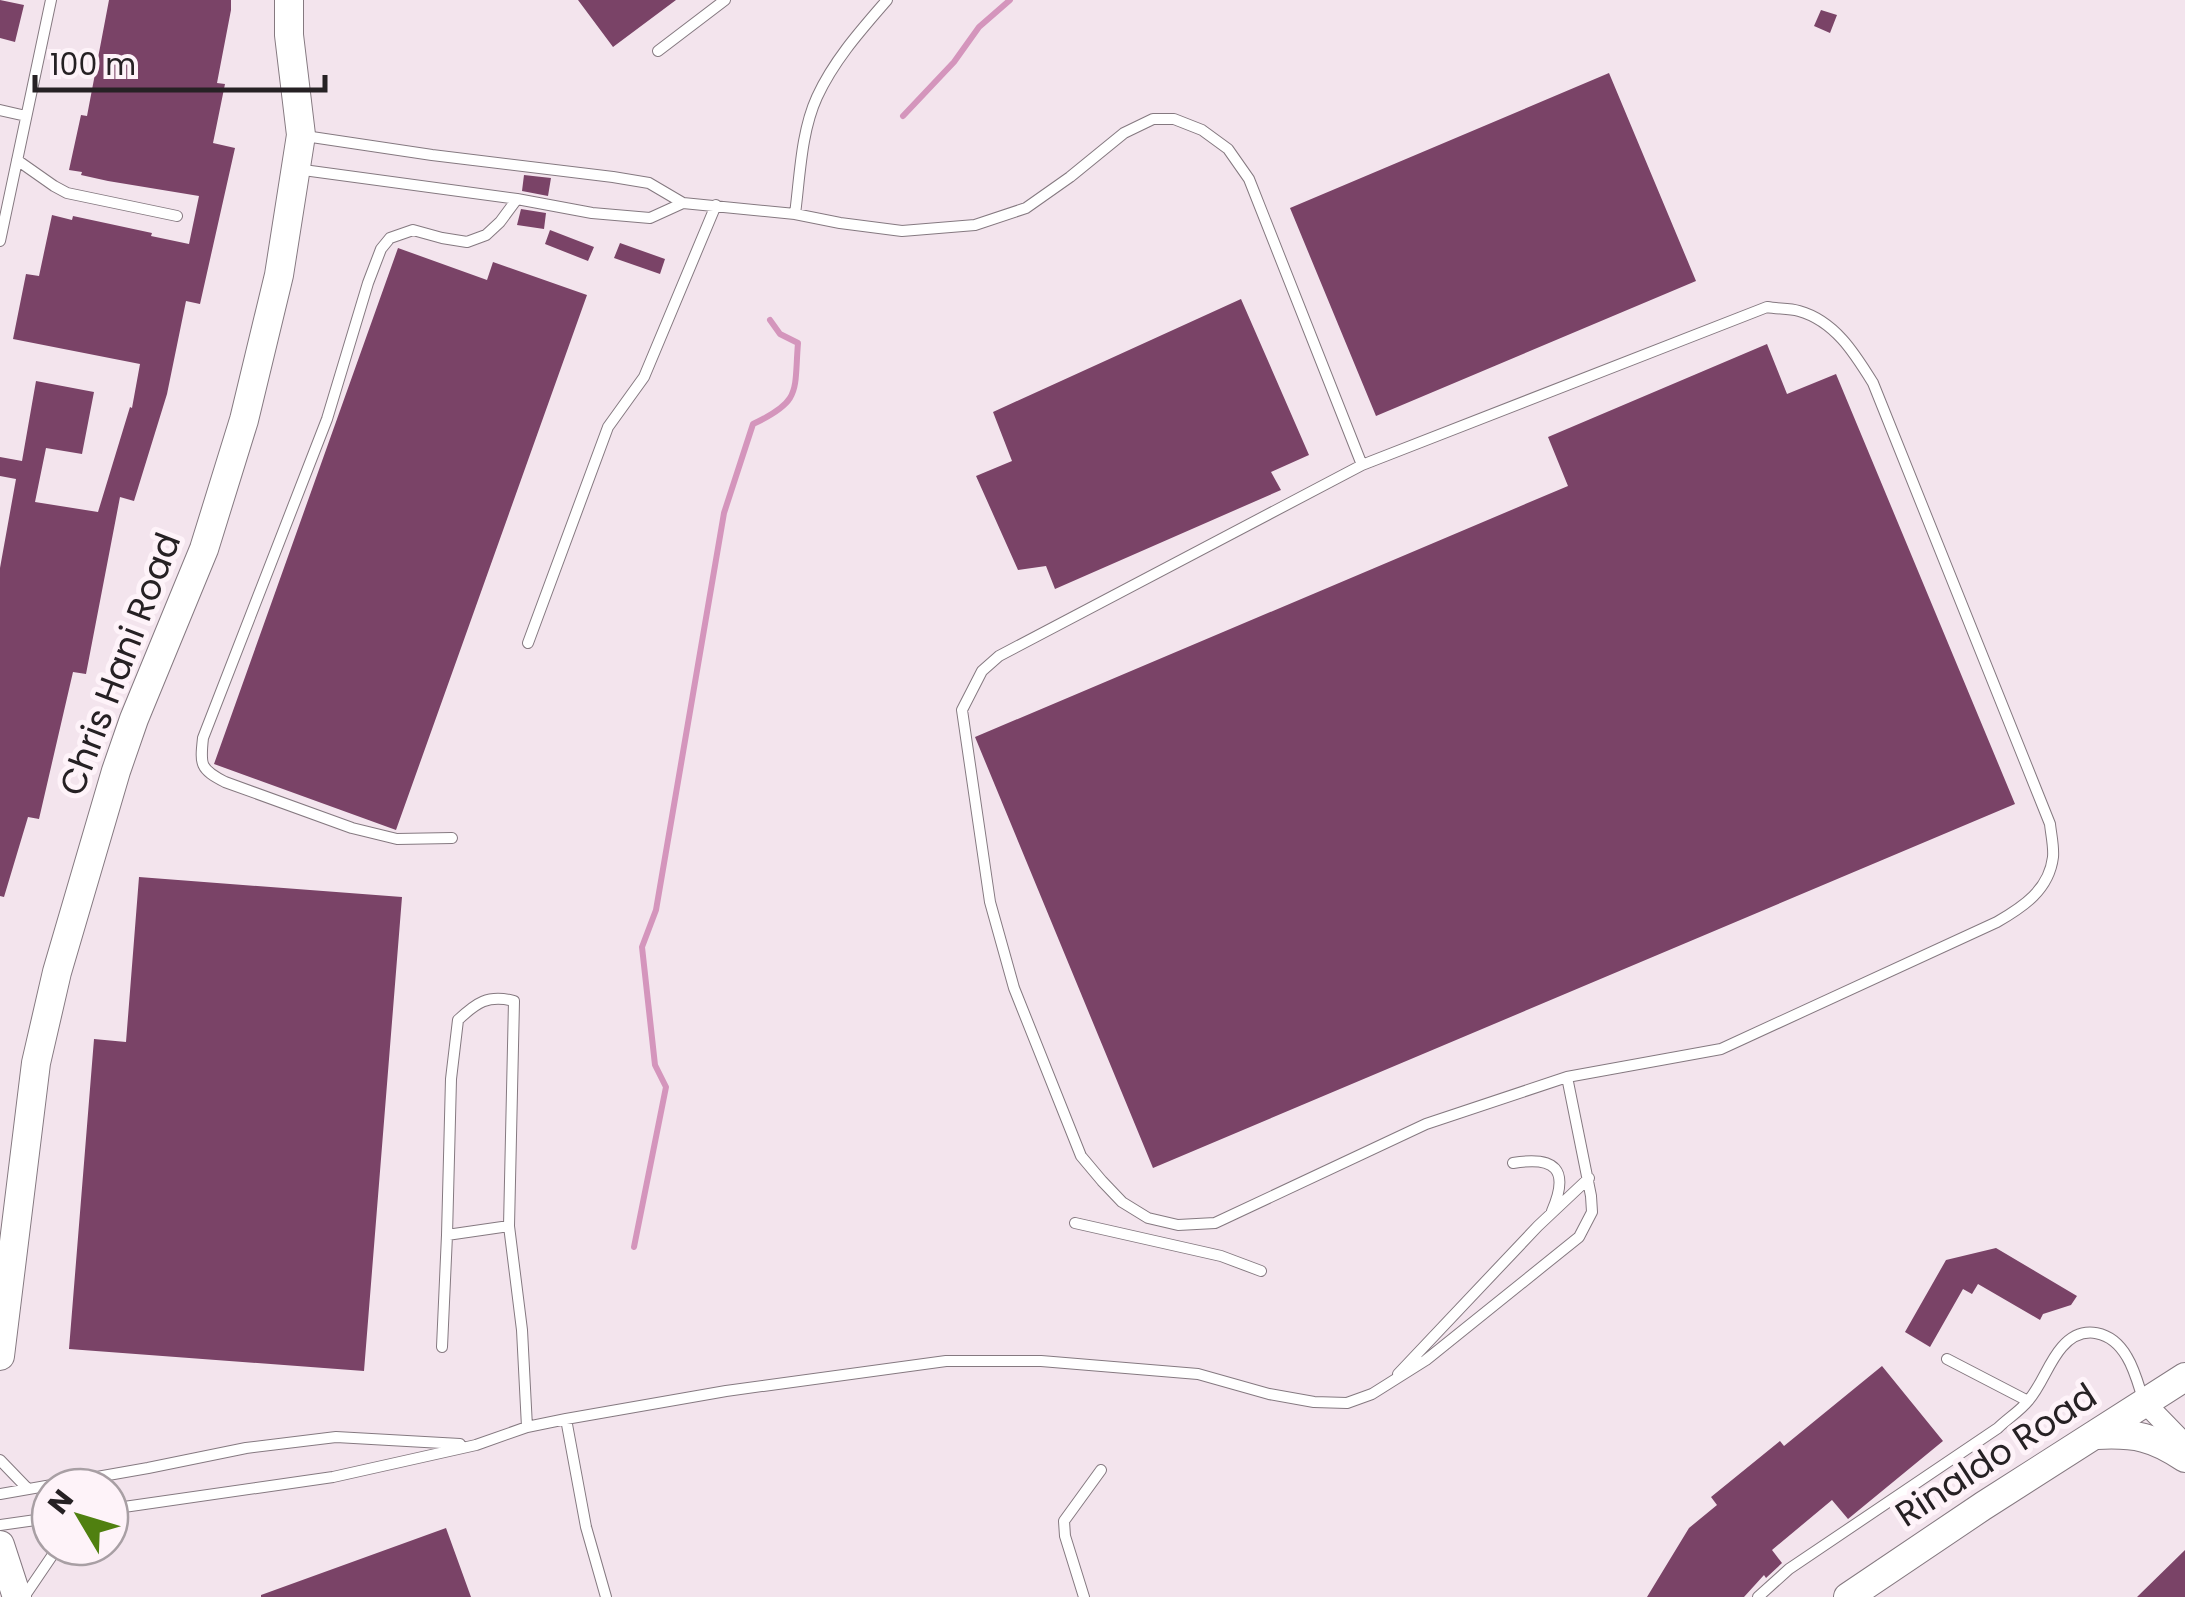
<svg xmlns="http://www.w3.org/2000/svg" width="2185" height="1597" font-family="Poppins,sans-serif">
<rect width="100%" height="100%" fill="#f3e4ed"/>
<g fill="none" stroke-linecap="round" stroke-linejoin="round">
<path stroke="#d495bc" stroke-width="6" d="M903,116l51,-54 25,-35 31,-27
M634,1247l32,-160 -11,-22 -13,-118 14,-37 68,-397 29,-89c49,-23 41,-32 45,-81l-18,-9 -10,-14"/>
</g>
<path fill="#7a4367" d="M0,0l24,5 -9,37 -15,-4z
M109,0h122v10l-14,73 8,1 -12,59 22,5 -35,156 -14,-3 -19,93 -33,107 -14,-4 -34,177 -13,-2 -34,147 -11,-2 -24,80 -4,-1v-328l16,-89 -16,-3v-19l22,4 14,-80 58,11 -12,62 -36,-6 -11,54 63,10 32,-105 2,1 8,-44 -127,-25 13,-65 13,2 13,-61 20,5 1,-4 79,17 -1,3 38,8 10,-48 -91,-15 -27,-6 1,-3 -13,-2 12,-55 6,1z
M578,0h98l-63,47z
M1821,10l16,5 -7,18 -16,-7z
M1609,73l87,208 -320,135 -86,-208z
M524,175l27,3 -3,18 -26,-5z
M521,209l25,4 -2,16 -27,-4z
M550,230l44,17 -6,14 -43,-17z
M620,243l45,16 -5,15 -46,-16z
M398,248l89,32 6,-18 94,33 -191,535 -182,-66z
M1241,299l68,156 -38,17 10,18 -226,99 -9,-23 -28,4 -42,-94 36,-15 -19,-49z
M1767,344l20,50 49,-20 179,430 -862,364 -178,-431 593,-251 -20,-49z
M139,877l263,20 -38,474 -295,-22 25,-310 32,3z
M1996,1248l81,48 -6,9 -28,9 -3,6 -62,-36 -6,10 -9,-5 -33,58 -25,-15 41,-72z
M1882,1366l61,75 -95,78 -16,-19 -60,50 10,13 -16,15 -2,-3 -20,22h-97l42,-69 28,-23 -6,-8 69,-56 4,5z
M446,1528l25,69h-210v-2z
M2185,1550v47h-48z"/>
<g fill="none" stroke-linecap="round" stroke-linejoin="round">
<defs>
<path id="lane" d="M658,51l67,-51
M0,110l26,6
M305,136l127,19 181,22 36,6 34,20 112,11c5,-38 6,-82 22,-117 17,-37 44,-67 70,-97
M17,160l37,26 13,7 110,23
M296,169l221,30 75,14 58,5 33,-15
M795,214l45,9 62,8 73,-6 51,-17 44,-31 54,-44 29,-14h21l28,11 26,19 21,30 113,286
M0,241l51,-241
M1767,307c10,2 22,1 32,4 36,10 56,43 74,72l177,441c1,10 4,23 3,33 -4,33 -30,50 -56,65l-276,127 -154,28 -141,47 -211,99 -37,2 -30,-7 -26,-16 -20,-21 -21,-25 -67,-168 -24,-86 -28,-192 20,-39 17,-15 363,-191z
M528,643l80,-216 36,-50 72,-172
M452,838l-55,1 -45,-11 -127,-46c-25,-13 -25,-17 -22,-44l124,-319 41,-136 13,-34 9,-11 23,-8 29,8 25,4 19,-7 14,-13 17,-23
M1513,1163c42,-7 57,6 39,48
M1075,1223l146,33 40,15
M447,1235l4,-156 7,-59c18,-17 30,-26 56,-19l-5,225 13,104 5,97
M442,1347l5,-112 62,-9
M1947,1359l81,42
M1398,1374l140,-148 51,-48
M566,1419l20,108 20,70
M0,1460l28,29
M0,1494l148,-26 98,-20 90,-11 124,7
M110,1509l223,-32 143,-32 51,-18 39,-8 160,-28 220,-30h95l157,13 71,20 45,8 33,1 25,-9 54,-34 153,-123 13,-25 -1,-16 -24,-119
M0,1525l50,-7
M24,1597l34,-50
M1084,1597l-19,-61 -1,-15 37,-51
M1758,1597l31,-28 209,-141c9,-9 22,-17 30,-27 14,-16 20,-38 34,-54 21,-24 50,-16 65,10 8,13 12,30 17,45"/>
<path id="street" d="M2145,1403l40,41"/>
<path id="secondary" d="M0,1356l36,-293 21,-91 59,-201 18,-52 70,-170 40,-129 35,-145 22,-140 -12,-100v-35
M2097,1435c38,-2 57,2 88,23
M0,1545l17,52
M1848,1597l135,-91 202,-129"/>
</defs>
<use href="#lane" stroke="#857980" stroke-width="12"/>
<use href="#street" stroke="#857980" stroke-width="22"/>
<use href="#secondary" stroke="#857980" stroke-width="30"/>
<use href="#lane" stroke="#fff" stroke-width="10"/>
<use href="#street" stroke="#fff" stroke-width="20"/>
<use href="#secondary" stroke="#fff" stroke-width="28"/>
</g>
<g text-anchor="middle" stroke-width="10" stroke-linejoin="round" paint-order="stroke">
<g font-size="35" fill="#262124" stroke="#fef3f9">
<text transform="translate(120 664) rotate(-69)" y="12">Chris Hani Road</text>
<text transform="translate(1996 1455) rotate(-33)" y="12">Rinaldo Road</text>
</g>
</g>
<g transform="translate(80 1517) rotate(308)"><circle r="48" fill="#fef3f9" stroke="#a89fa4" stroke-width="2.5"/>
<path d="M0-8L18 38L0 25L-18 38Z" fill="#508010"/>
<text y="-15" font-size="28" font-weight="bold" text-anchor="middle" fill="#262124">N</text>
</g>
<path d="M35 75v15h290v-15" fill="none" stroke="#262124" stroke-width="5"/>
<text x="50" y="75" font-size="30" fill="#262124" stroke="#fef3f9" stroke-width="8" paint-order="stroke">100 m</text>
</svg>
